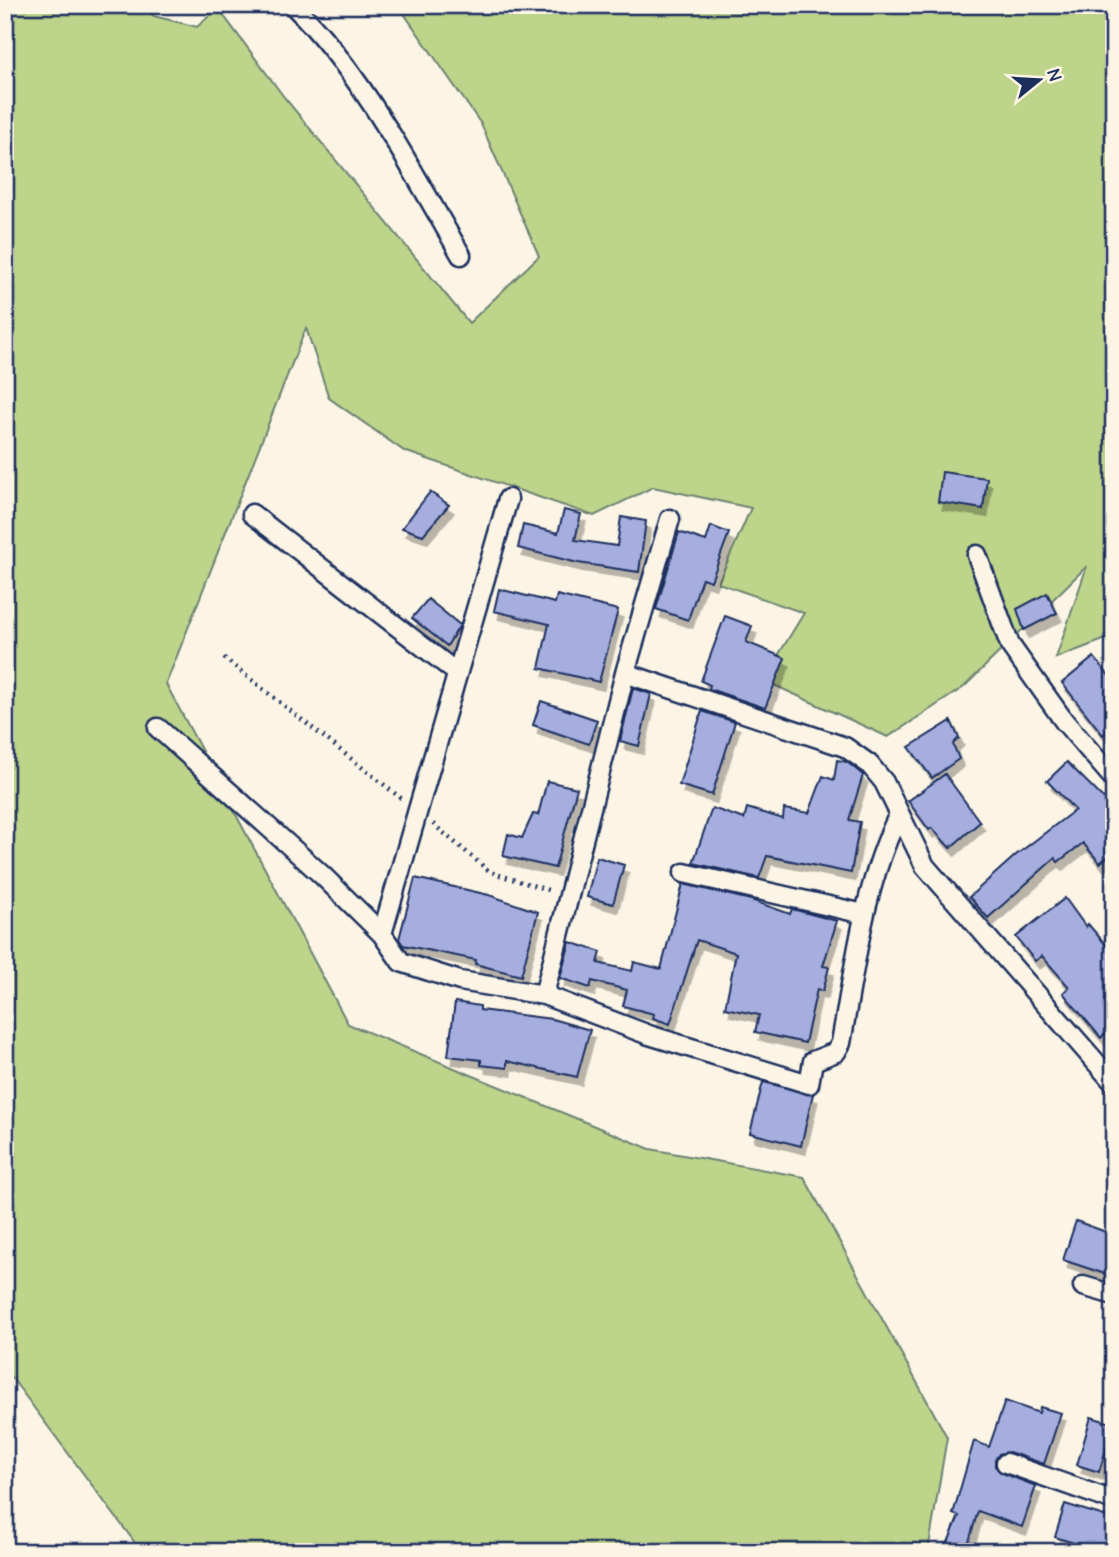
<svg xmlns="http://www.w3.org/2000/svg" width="1119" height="1557" font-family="'Comic Neue',sans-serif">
<defs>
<filter id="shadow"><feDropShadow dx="4.5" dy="8" stdDeviation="0" flood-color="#0004"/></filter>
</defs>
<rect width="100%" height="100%" fill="#fcf5e5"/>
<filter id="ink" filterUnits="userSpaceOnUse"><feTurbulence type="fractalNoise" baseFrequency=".0143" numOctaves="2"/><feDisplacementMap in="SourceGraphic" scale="14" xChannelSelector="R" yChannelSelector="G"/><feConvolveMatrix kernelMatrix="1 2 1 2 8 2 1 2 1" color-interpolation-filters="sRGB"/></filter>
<g filter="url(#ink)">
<path fill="#bed48a" stroke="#6c8274" stroke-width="2" d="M5,5h138l11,11 43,11 21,-19 66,89 185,226 70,-67 -58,-132 -83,-119h716v631l-58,22 31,-92 -123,121 -76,50 -125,-57 41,-67 -86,-30 33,-75 -98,-21 -59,29 -190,-65 -75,-53 -23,-70 -140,356 182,340 302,125 154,28 143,260 -19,115h-786l-137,-183z"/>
<path fill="#a5aedf" stroke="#1b2f5e" stroke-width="2" filter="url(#shadow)" d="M942,472l45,6 -4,31 -45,-7z
M430,492l19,13 -26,30 -21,-7z
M564,510l17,4 -6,26 42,6 4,-29 25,4 -7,51 -61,-9 -60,-15 5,-23 35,8z
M711,526l18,7 -18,48 -9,-3 -14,42 -32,-11 23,-77 27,9z
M499,589l56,14 2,-8 61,15 -19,72 -60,-14 10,-44 -55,-13z
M1047,593l10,20 -33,17 -7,-21z
M428,599l32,26 -13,21 -35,-28z
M725,616l27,10 -6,16 39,16 -20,50 -56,-19 1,-4 -9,-4z
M1094,657l20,25v43l-11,10 -41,-52z
M633,688l18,6 -12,52 -19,-5z
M541,701l56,19 -8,24 -56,-19z
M702,711l33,11 -23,73 -33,-10z
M951,721l8,17 -6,6 6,15 -27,19 -23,-31z
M837,760l10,2 16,13 -14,45 11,2 -9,51 -84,-17 -8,22 -66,-15 19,-55 32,11 3,-11 36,11 1,-10 25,4 14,-37 11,4z
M1067,762l36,36 11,-8v61l-14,12 -17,-20 -25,19 -3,-4 -67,60 -19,-21 47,-42 59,-45 -28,-29z
M945,774l35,48 -30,26 -18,-20 -3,2 -21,-29z
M547,781l30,7 -22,80 -52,-12 5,-22 14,4 11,-24 5,1z
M597,857l27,8 -11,39 -26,-7z
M415,878l74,17 49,17 -17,64 -46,-12 1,-4 -73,-15 -4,-6z
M683,884l68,16 39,14 2,-5 45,12 -14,45 6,1 -6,24 -6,-2 -12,54 -50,-11 4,-17 -34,-7 11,-55 -39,-13 -27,84 -17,-6 1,-4 -31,-8 4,-16 -35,-9 -2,7 -30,-10 10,-36 31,10 -3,11 34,8 2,-9 27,7z
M1065,898l21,29 2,-3 26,30v71l-13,13 -38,-45 6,-6 -27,-31 -7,5 -19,-24z
M455,1002l25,4v4l72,9 38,11 -13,47 -70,-16v7l-26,-3v-5l-33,-4z
M763,1082l50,12 -12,52 -51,-13z
M1076,1221l38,14v42l-51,-17z
M1005,1401l34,12 1,-6 21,6 -17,51 -35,-12 -10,2 -4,6v6l7,7 34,13 -14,41 -44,-16 -12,41h-22l15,-36 -6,-2 21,-73 15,6z
M1091,1417l23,7 -15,48 -22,-7z
M1065,1504l49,15v33h-12l-47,-15z"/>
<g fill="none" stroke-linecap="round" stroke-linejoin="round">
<defs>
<path id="street" d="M293,5c71,71 118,164 168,250
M252,514l205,159
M977,555l33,90 54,76 50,58
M625,673l220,74 24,17 15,18 41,84 189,217
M158,728l164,147 60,59 19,28 59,19 84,14 105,40 160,49 4,-23 23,-9 5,-9c14,-78 23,-158 58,-229
M684,873l180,41
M382,934l126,-435
M544,995l81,-322 45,-154
M1083,1286l31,9
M1006,1463l108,38"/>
</defs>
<use href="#street" stroke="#1b2f5e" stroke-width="23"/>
<path stroke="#1b2f5e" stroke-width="4.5" stroke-dasharray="2 5" stroke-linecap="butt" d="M224,658l178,141
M433,824l57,48 61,19"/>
<use href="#street" stroke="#fcf5e5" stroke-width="18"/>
</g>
</g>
<rect width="1119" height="1557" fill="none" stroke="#fcf5e5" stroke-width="28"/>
<rect x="14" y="14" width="1091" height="1529" fill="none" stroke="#1b2f5e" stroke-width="2.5" filter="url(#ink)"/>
<g transform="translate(1039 80) rotate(72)" stroke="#fcf5e5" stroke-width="5" paint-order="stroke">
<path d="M0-5L12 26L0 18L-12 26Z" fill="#1b2f5e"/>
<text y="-10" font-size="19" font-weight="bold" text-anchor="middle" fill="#1b2f5e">N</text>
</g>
</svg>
